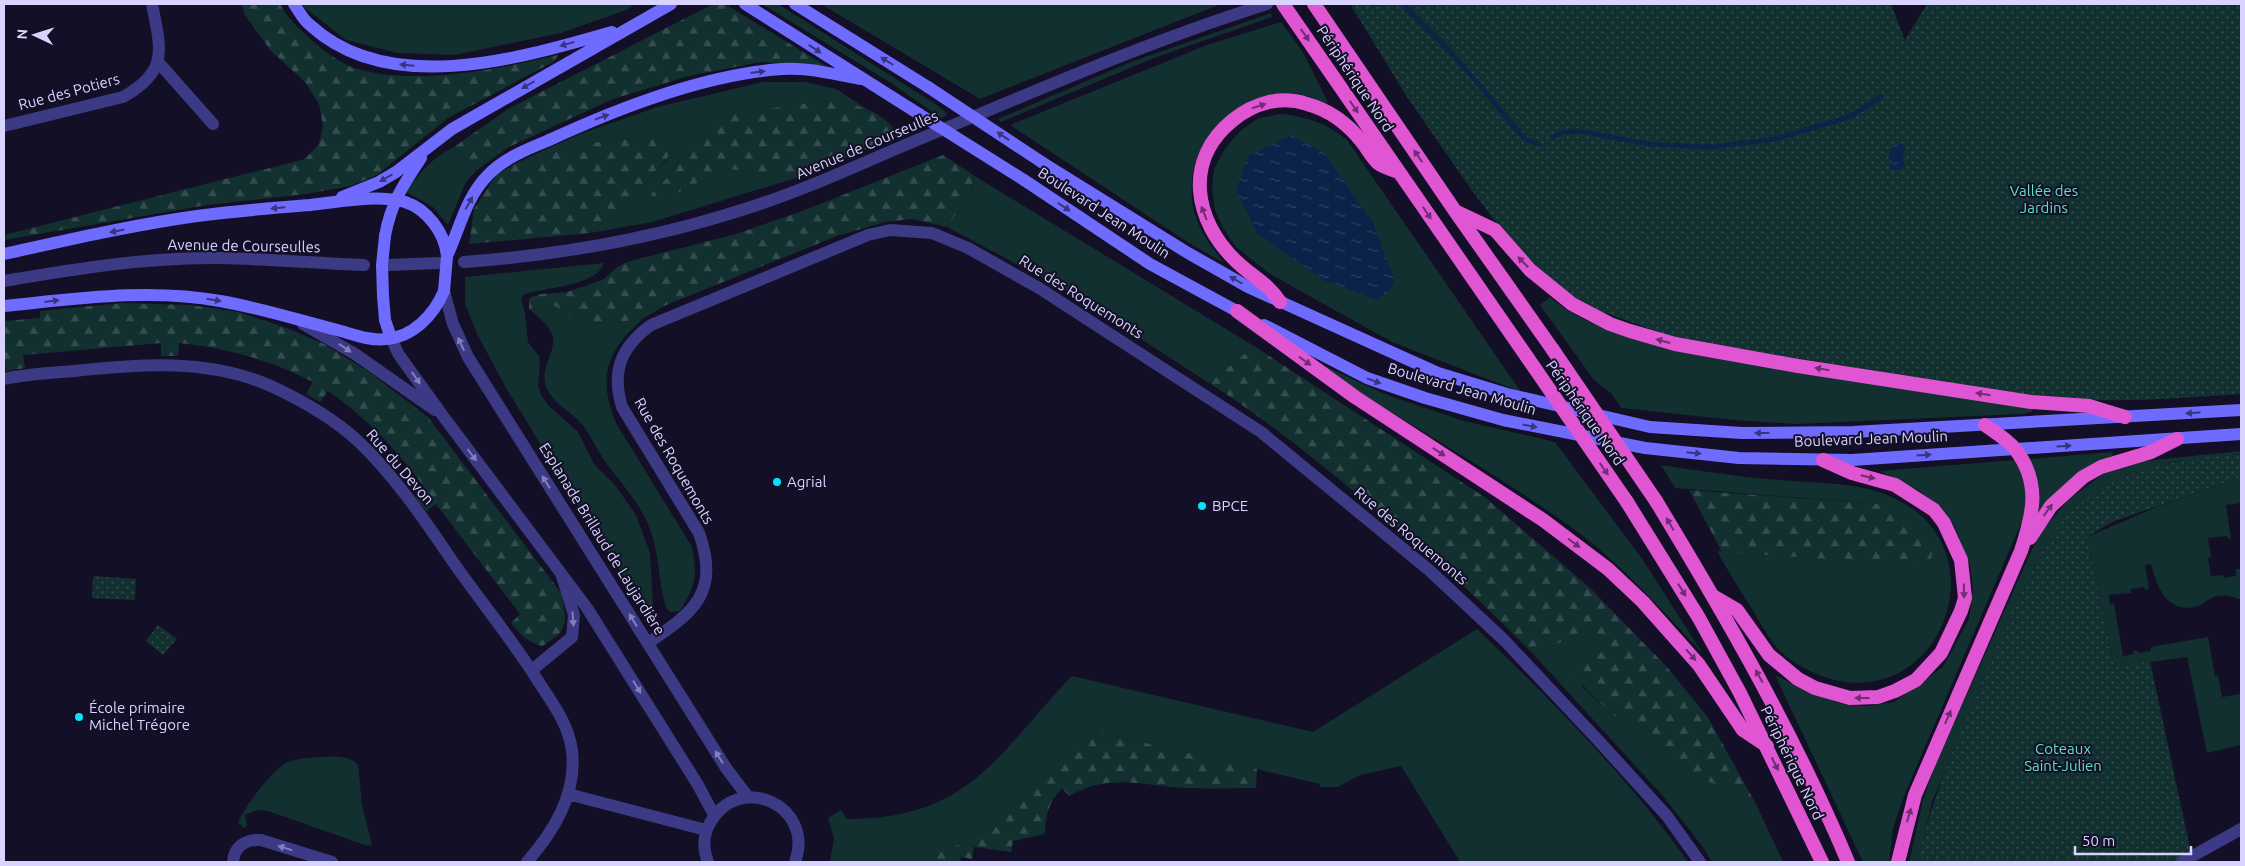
<svg xmlns="http://www.w3.org/2000/svg" width="2245" height="866" font-family="Ubuntu,sans-serif">
<defs>
<pattern id="forest-firs" width="22" height="20" patternUnits="userSpaceOnUse" patternTransform="scale(1.25)"><rect width="22" height="20" fill="#12302f"/><path d="M5 1l3.5 6h-7zM16 11l3.5 6h-7z" fill="#344d4e"/></pattern>
<pattern id="park-dots" width="8" height="8" patternUnits="userSpaceOnUse" patternTransform="scale(1.25)"><rect width="8" height="8" fill="#12302f"/><path d="M2 2h.1M6 6h.1" fill="none" stroke="#344d4e" stroke-width="1.8" stroke-linecap="round"/></pattern>
<pattern id="water-ripples" width="26" height="14" patternUnits="userSpaceOnUse" patternTransform="scale(1.25)"><rect width="26" height="14" fill="#0c2248"/><path d="M2 4q2-2 4 0t4 0M15 11q2-2 4 0t4 0" fill="none" stroke="#2f4163"/></pattern>
</defs>
<rect width="100%" height="100%" fill="#130f26"/>
<path fill="#12302f" fill-rule="evenodd" d="M303,4h333l-10,6 -65,23 -107,22 -57,-2 -51,-13 -41,-32z
M762,4h16l159,101 10,8 -1,3 -5,2 -50,-35z
M821,4h400l-241,95z
M1271,13l1,4 -118,41 -134,56 -19,8 -3,-3 133,-57z
M1281,22l21,29 27,53c-13,-5 -29,-12 -44,-11 -60,4 -109,65 -89,124 6,18 17,32 28,46l-35,-20 -179,-118 197,-80z
M763,82h42l31,7 31,20 -35,-9 -36,6 -104,33 -23,37 -17,17 7,11 31,-18 39,-17 67,9 -144,44 -62,11 44,-38 35,-38 -8,-23 -71,9 -72,19 62,-28 77,-27z
M1281,114c27,3 45,9 66,26l174,252 -129,-50 -122,-68 -34,-27 -13,-19 -8,-18 -3,-22 2,-19 10,-19 17,-20 18,-12zM1372,221l22,58 -6,14z
M454,147l23,23 -11,12 -18,43 -15,-18 -27,-15c15,-21 25,-33 48,-45z
M973,175l281,171 -45,37 -144,-93 -118,-63 25,-34z
M604,263c-8,24 -61,24 -81,32l-2,6 4,11 3,30 11,14 1,10 -2,19 3,10 7,10 30,27 16,32 21,21 21,30 14,38 3,52 -4,7 -4,-2 -59,-91 -81,-133 -27,-50 -13,-32v-27z
M1550,297c31,28 80,40 119,53l364,59 -1,3 -11,2 -225,10 -62,-4 -113,-12 -9,-14 -18,-14 -54,-75z
M555,306l27,17 29,1 33,-6c-37,32 -47,59 -28,105l76,124c6,28 3,40 -12,64l-10,1 -4,-5c-10,-34 -5,-62 -24,-95 -11,-19 -26,-35 -38,-52 -8,-12 -14,-25 -22,-36 -11,-12 -28,-20 -35,-35 -9,-19 8,-34 6,-51 -2,-12 -16,-22 -24,-29z
M1312,360l75,35 77,26 91,21 88,118 60,94c-39,-42 -78,-86 -124,-121 -85,-63 -180,-112 -267,-173z
M2241,451v3l-72,8 -132,99 -35,75 -70,166 -14,60h-9l14,-62 12,-34 98,-219 10,-17 25,-30 35,-26 31,-12z
M2112,452l1,3 -20,10 -56,53c3,-25 3,-37 -8,-59z
M2014,460c13,23 14,35 8,61l-116,270 -13,37 -4,34h-26l-88,-187 39,19 28,10 25,2 27,-4 49,-35 26,-48 4,-30 -3,-24 -16,-40 -13,-18 -23,-17 -38,-19z
M1661,465c40,6 79,12 120,15 43,4 86,1 124,24 88,52 39,190 -59,178 -24,-3 -49,-15 -67,-32 -11,-12 -20,-30 -29,-44 -11,-18 -23,-36 -33,-55l201,14 -40,-61 -203,-16z
M2241,477v26l-15,2 5,34h-3l-1,-3 -19,2 3,19 -3,1 3,18 13,-1v3l12,-2v-7h5v31c-10,-5 -23,-7 -33,0 -4,2 -6,5 -10,6 -30,9 -41,-18 -47,-42l-6,1 4,24 -4,1 -1,-3 -13,2v4l-22,2 1,9h4l9,52 11,-2 -1,-3 4,-1 1,3 13,-2v-4l57,-10 7,39h3l4,21 19,-3v51l-34,8 -20,-96 -73,10 -27,-130 72,-31z
M1477,629c75,72 151,148 211,233h-228l-59,-96 -41,9 -22,12h-19l1,-3 -234,-55c-44,50 -80,100 -146,124 -12,4 -25,8 -37,9 -24,2 -49,0 -73,0l4,-24 -6,-20 13,-8 6,9c123,0 149,-64 225,-143l241,56z
M1576,635l19,4 7,11 -6,9 -17,2 3,25 30,29 37,15 31,38 76,36 27,58h-71l-10,-16 -39,-50 -129,-141z
M305,758c15,0 42,-6 53,7l4,40 10,40 -4,1 -100,-35 -10,-1 -13,5 2,11 -3,2 -6,-5c5,-15 34,-52 48,-60 6,-3 13,-4 19,-5z"/>
<path fill="url(#forest-firs)" d="M241,4h39c7,13 16,22 27,32 13,12 33,28 51,33 60,17 139,0 200,-14l-3,6 -107,57 -71,57 -27,11 -44,8 -99,11 -203,35v-5l301,-76 14,-15 4,-19 -4,-21 -14,-22 -34,-31 -26,-36z
M713,4h12l101,62 -65,-4 -72,14 -76,23 -106,49 -30,22 -23,-23 54,-38z
M832,100c26,6 54,10 66,37l-102,41 -67,-9 -39,17 -31,18 -8,-10 18,-18 23,-37 46,-26z
M661,134l8,22 -35,39 -44,38 -121,11 5,-35 22,-34 22,-13 72,-19z
M943,155l30,20 -1,18 -25,34 -35,-8 -27,3 -48,14 -173,70 -20,12 -33,6 -29,-1 -27,-17 -26,3v-11l12,-4 26,-2 18,-6 19,-7 12,-11 11,-6 109,-28 69,-24z
M122,303l68,2 49,7 50,17 35,15 45,28 59,45 133,176c6,29 9,37 -19,53 -15,-4 -22,-12 -31,-23l9,-9 -84,-110 -10,7 -11,-14 10,-9c-28,-38 -57,-69 -97,-97l-8,11 -14,-8 7,-12c-42,-22 -87,-34 -134,-39l-1,13h-17v-13l-138,12 2,13 -19,3 -2,-12v-38l36,-3v-7z
M1254,346l232,152 105,91 75,77 41,50 49,88 -76,-36 -31,-38 -37,-15 -43,-44 10,-10 17,-3 6,-8 -7,-11 -19,-4 -42,20c-61,-63 -126,-120 -194,-175 -44,-35 -83,-67 -131,-97z
M1689,490l189,14 23,11 31,35 -1,11 -13,4 -196,-13z
M1086,729l171,40 -1,19c-23,0 -46,1 -70,0 -42,-2 -77,-16 -117,8l-7,-8c-13,14 -17,27 -17,46l-32,7 -2,11 -37,-5 -2,12 -11,-2 -1,5h-57c89,-16 128,-70 183,-133z"/>
<path fill="url(#park-dots)" d="M1350,4h541l14,36 22,-36h314v390c-70,5 -140,10 -211,2l-353,-57 -79,-29 -41,-24 -43,-41 -39,-50 -68,-98z
M2241,454v23l-129,45 -25,15 27,130 36,-6 43,201h-275c13,-67 43,-128 69,-192 20,-47 42,-104 73,-146 8,-10 22,-22 33,-30 44,-32 97,-35 148,-40z
M93,576l43,3 -1,21 -43,-2z
M158,625l19,14 -14,16 -17,-14z"/>
<path fill="url(#water-ripples)" d="M1291,135l33,18 48,68 22,58 -6,14 -11,7 -52,-19 -68,-47 -21,-44 12,-34z
M1896,144h5l5,4 -3,9 2,10 -7,3 -7,-1c-4,-11 -3,-17 5,-25z"/>
<g fill="none" stroke-linecap="round" stroke-linejoin="round">
<path stroke="#0c2248" stroke-width="4.5" d="M1372,4h12
M1403,4l48,48 74,87 14,5
M1553,137l11,-5 15,-1 69,13 63,3 64,-8 74,-22 32,-20"/>
<path stroke="#3d3a85" stroke-width="12" d="M159,63l54,61
M4,126l119,-29c46,-26 38,-47 29,-93
M4,379c23,-5 46,-6 70,-8 66,-7 136,-13 199,16 30,14 61,32 85,54 35,33 66,78 93,118 29,42 62,81 89,125 14,21 29,42 32,67 5,43 -18,80 -45,111
M648,643c46,-31 72,-50 51,-110l-77,-126c-11,-36 -1,-60 29,-82l217,-90 22,-5 42,3 36,15 71,40 222,144 168,138 75,70 93,99 70,77 33,46
M532,670l40,-33 2,-22 -12,-39
M568,794l138,36
M233,862c1,-16 13,-23 28,-22l71,22
M2182,862l59,-33"/>
<path stroke="#3d3a85" stroke-width="12" d="M464,262c97,-7 192,-24 284,-54 60,-19 116,-46 174,-70 114,-47 227,-97 345,-134
M388,265l51,-2
M4,281c71,-12 143,-24 216,-23 48,1 96,5 144,7
M444,291l9,33 15,33 258,411 22,29
M303,324l52,30 80,56
M391,338l8,17 44,61 144,192 111,177 16,30
M708,862c-5,-12 -5,-26 1,-37 28,-55 107,-20 86,37"/>
<path stroke="#6f6bff" stroke-width="12" d="M294,4c5,7 9,16 16,21 79,73 211,33 302,7
M745,4l174,110
M795,4l133,83
M1043,163l145,90 60,34 161,73 29,13 69,21 143,33 92,6 111,-1 388,-22
M1024,180l126,84 94,51
M342,197l37,-15 17,-10 56,-43 219,-125
M385,236c6,-33 18,-51 36,-78
M4,254c64,-14 128,-29 193,-38 38,-5 76,-8 113,-11 30,-3 65,-11 95,-3 22,7 40,31 42,54
M447,256c13,-28 19,-59 41,-81 15,-16 39,-26 59,-34 69,-32 159,-67 235,-72 27,-2 54,6 79,10
M383,296l2,24 6,18
M4,306c71,-7 144,-18 216,-5 41,7 81,20 121,30 14,4 30,10 45,8 27,-2 48,-24 58,-48
M1264,325l103,53 58,20 78,22 142,28 94,10 113,2 389,-26"/>
<path stroke="#e055d1" stroke-width="14" d="M1283,4l244,353
M1314,4l141,207 98,139
M1455,211l40,19 35,40 42,34 38,20 20,7 45,13 123,22 233,36 58,4 36,11
M1280,302c-11,-18 -29,-26 -44,-41 -42,-40 -53,-101 -3,-141 21,-17 48,-25 74,-16 22,6 41,20 55,38 5,6 10,16 16,21 5,4 15,7 21,9
M1237,311l118,86 188,123 65,49 35,33 56,63 44,65 24,16
M1656,501c71,117 139,235 192,361
M1627,502l72,116 41,75 82,169
M2030,538l21,-32 32,-29 18,-10 50,-15 26,-13
M1713,596l24,14 32,45 29,24 17,9 35,10 28,-1 17,-6 21,-11 25,-27 20,-42 4,-13 -4,-38 -17,-37 -10,-13 -39,-25 -43,-12 -29,-13
M1898,862l17,-67 106,-244c12,-37 20,-67 -5,-101 -8,-10 -21,-18 -31,-25"/>
<path stroke="#6f6bff" stroke-width="12" d="M928,87l115,76
M919,114l105,66
M444,291l3,-35
M383,296l-1,-31 3,-29"/>
<path stroke="#e055d1" stroke-width="14" d="M1553,350l103,151
M1527,357l100,145"/>
</g>
<defs><path id="oneway-solid" d="M-6-.8H1V-3.2L6.5 0L1 3.2V.8H-6Z" transform="scale(1.25)"/></defs>
<g fill="#6f2e73">
<use href="#oneway-solid" transform="translate(1305 35) rotate(55)"/>
<use href="#oneway-solid" transform="translate(1259 106) rotate(-18)"/>
<use href="#oneway-solid" transform="translate(1354 107) rotate(56)"/>
<use href="#oneway-solid" transform="translate(1418 156) rotate(-124)"/>
<use href="#oneway-solid" transform="translate(1204 213) rotate(-111)"/>
<use href="#oneway-solid" transform="translate(1427 213) rotate(56)"/>
<use href="#oneway-solid" transform="translate(1523 262) rotate(-135)"/>
<use href="#oneway-solid" transform="translate(1663 341) rotate(-165)"/>
<use href="#oneway-solid" transform="translate(1305 361) rotate(36)"/>
<use href="#oneway-solid" transform="translate(1822 369) rotate(-171)"/>
<use href="#oneway-solid" transform="translate(1983 394) rotate(-171)"/>
<use href="#oneway-solid" transform="translate(1439 452) rotate(33)"/>
<use href="#oneway-solid" transform="translate(1604 469) rotate(55)"/>
<use href="#oneway-solid" transform="translate(1868 477) rotate(13)"/>
<use href="#oneway-solid" transform="translate(2048 510) rotate(-54)"/>
<use href="#oneway-solid" transform="translate(1670 524) rotate(-121)"/>
<use href="#oneway-solid" transform="translate(1574 543) rotate(37)"/>
<use href="#oneway-solid" transform="translate(1682 590) rotate(58)"/>
<use href="#oneway-solid" transform="translate(1964 591) rotate(89)"/>
<use href="#oneway-solid" transform="translate(1691 655) rotate(49)"/>
<use href="#oneway-solid" transform="translate(1759 676) rotate(-119)"/>
<use href="#oneway-solid" transform="translate(1862 698) rotate(-180)"/>
<use href="#oneway-solid" transform="translate(1948 717) rotate(-66)"/>
<use href="#oneway-solid" transform="translate(1775 764) rotate(64)"/>
<use href="#oneway-solid" transform="translate(1909 815) rotate(-74)"/>
</g>
<g fill="#38347d">
<use href="#oneway-solid" transform="translate(567 44) rotate(164)"/>
<use href="#oneway-solid" transform="translate(815 49) rotate(33)"/>
<use href="#oneway-solid" transform="translate(887 61) rotate(-148)"/>
<use href="#oneway-solid" transform="translate(407 65) rotate(-175)"/>
<use href="#oneway-solid" transform="translate(758 72) rotate(-7)"/>
<use href="#oneway-solid" transform="translate(528 85) rotate(150)"/>
<use href="#oneway-solid" transform="translate(602 117) rotate(-19)"/>
<use href="#oneway-solid" transform="translate(1003 136) rotate(-146)"/>
<use href="#oneway-solid" transform="translate(386 178) rotate(150)"/>
<use href="#oneway-solid" transform="translate(469 203) rotate(-61)"/>
<use href="#oneway-solid" transform="translate(1064 207) rotate(33)"/>
<use href="#oneway-solid" transform="translate(278 208) rotate(175)"/>
<use href="#oneway-solid" transform="translate(117 231) rotate(169)"/>
<use href="#oneway-solid" transform="translate(1236 280) rotate(-150)"/>
<use href="#oneway-solid" transform="translate(214 300) rotate(9)"/>
<use href="#oneway-solid" transform="translate(52 301) rotate(-7)"/>
<use href="#oneway-solid" transform="translate(1374 381) rotate(20)"/>
<use href="#oneway-solid" transform="translate(2193 413) rotate(176)"/>
<use href="#oneway-solid" transform="translate(1530 426) rotate(11)"/>
<use href="#oneway-solid" transform="translate(1762 433) rotate(-180)"/>
<use href="#oneway-solid" transform="translate(2064 446) rotate(-3)"/>
<use href="#oneway-solid" transform="translate(1694 453) rotate(6)"/>
<use href="#oneway-solid" transform="translate(1924 455) rotate(-4)"/>
</g>
<g fill="#837fbc">
<use href="#oneway-solid" transform="translate(461 344) rotate(-115)"/>
<use href="#oneway-solid" transform="translate(345 348) rotate(33)"/>
<use href="#oneway-solid" transform="translate(416 378) rotate(55)"/>
<use href="#oneway-solid" transform="translate(472 455) rotate(53)"/>
<use href="#oneway-solid" transform="translate(546 482) rotate(-122)"/>
<use href="#oneway-solid" transform="translate(573 619) rotate(86)"/>
<use href="#oneway-solid" transform="translate(633 620) rotate(-122)"/>
<use href="#oneway-solid" transform="translate(637 687) rotate(58)"/>
<use href="#oneway-solid" transform="translate(719 757) rotate(-122)"/>
<use href="#oneway-solid" transform="translate(285 848) rotate(-162)"/>
</g>
<g fill="#00e5ff" stroke="#130f26" stroke-width="2">
<circle cx="777" cy="482" r="5"/>
<circle cx="1202" cy="506" r="5"/>
<circle cx="79" cy="717" r="5"/>
</g>
<g text-anchor="middle" stroke-width="4" stroke-linejoin="round" paint-order="stroke">
<g font-size="15" fill="#d9d4ff" stroke="#130f26">
<text transform="translate(1355 79) rotate(56)" y="5">Périphérique Nord</text>
<text transform="translate(69 92) rotate(-15)" y="5">Rue des Potiers</text>
<text transform="translate(867 145) rotate(-23)" y="5">Avenue de Courseulles</text>
<text transform="translate(1104 213) rotate(33)" y="5">Boulevard Jean Moulin</text>
<text transform="translate(244 246) rotate(1)" y="5">Avenue de Courseulles</text>
<text transform="translate(1081 297) rotate(32)" y="5">Rue des Roquemonts</text>
<text transform="translate(1462 389) rotate(16)" y="5">Boulevard Jean Moulin</text>
<text transform="translate(1585 413) rotate(55)" y="5">Périphérique Nord</text>
<text transform="translate(1871 439) rotate(-2)" y="5">Boulevard Jean Moulin</text>
<text transform="translate(674 461) rotate(60)" y="5">Rue des Roquemonts</text>
<text transform="translate(400 467) rotate(49)" y="5">Rue du Devon</text>
<text transform="translate(1411 536) rotate(40)" y="5">Rue des Roquemonts</text>
<text transform="translate(602 539) rotate(58)" y="5">Esplanade Brillaud de Laujardière</text>
<text transform="translate(1792 763) rotate(64)" y="5">Périphérique Nord</text>
</g>
<g font-size="15" fill="#5fe0c0" stroke="#130f26">
<text x="2044" y="196">Vallée des<tspan x="2044" dy="17">Jardins</tspan></text>
<text x="2063" y="754">Coteaux<tspan x="2063" dy="17">Saint-Julien</tspan></text>
</g>
<g font-size="15" fill="#d9d4ff" stroke="#130f26" text-anchor="start">
<text x="787" y="487">Agrial</text>
<text x="1212" y="511">BPCE</text>
<text x="89" y="713">École primaire<tspan x="89" dy="17">Michel Trégore</tspan></text>
</g>
</g>
<rect width="2245" height="866" fill="none" stroke="#d9d4ff" stroke-width="10"/>
<g transform="translate(35 35) rotate(274)" stroke="#130f26" stroke-width="4" paint-order="stroke">
<path d="M0-4L9 19L0 12L-9 19Z" fill="#d9d4ff"/>
<text y="-8" font-size="14" font-weight="bold" text-anchor="middle" fill="#d9d4ff">N</text>
</g>
<path d="M2075 846v8h116v-8" fill="none" stroke="#d9d4ff" stroke-width="2.5"/>
<text x="2082" y="846" font-size="15" fill="#d9d4ff" stroke="#130f26" stroke-width="4" paint-order="stroke">50 m</text>
</svg>
